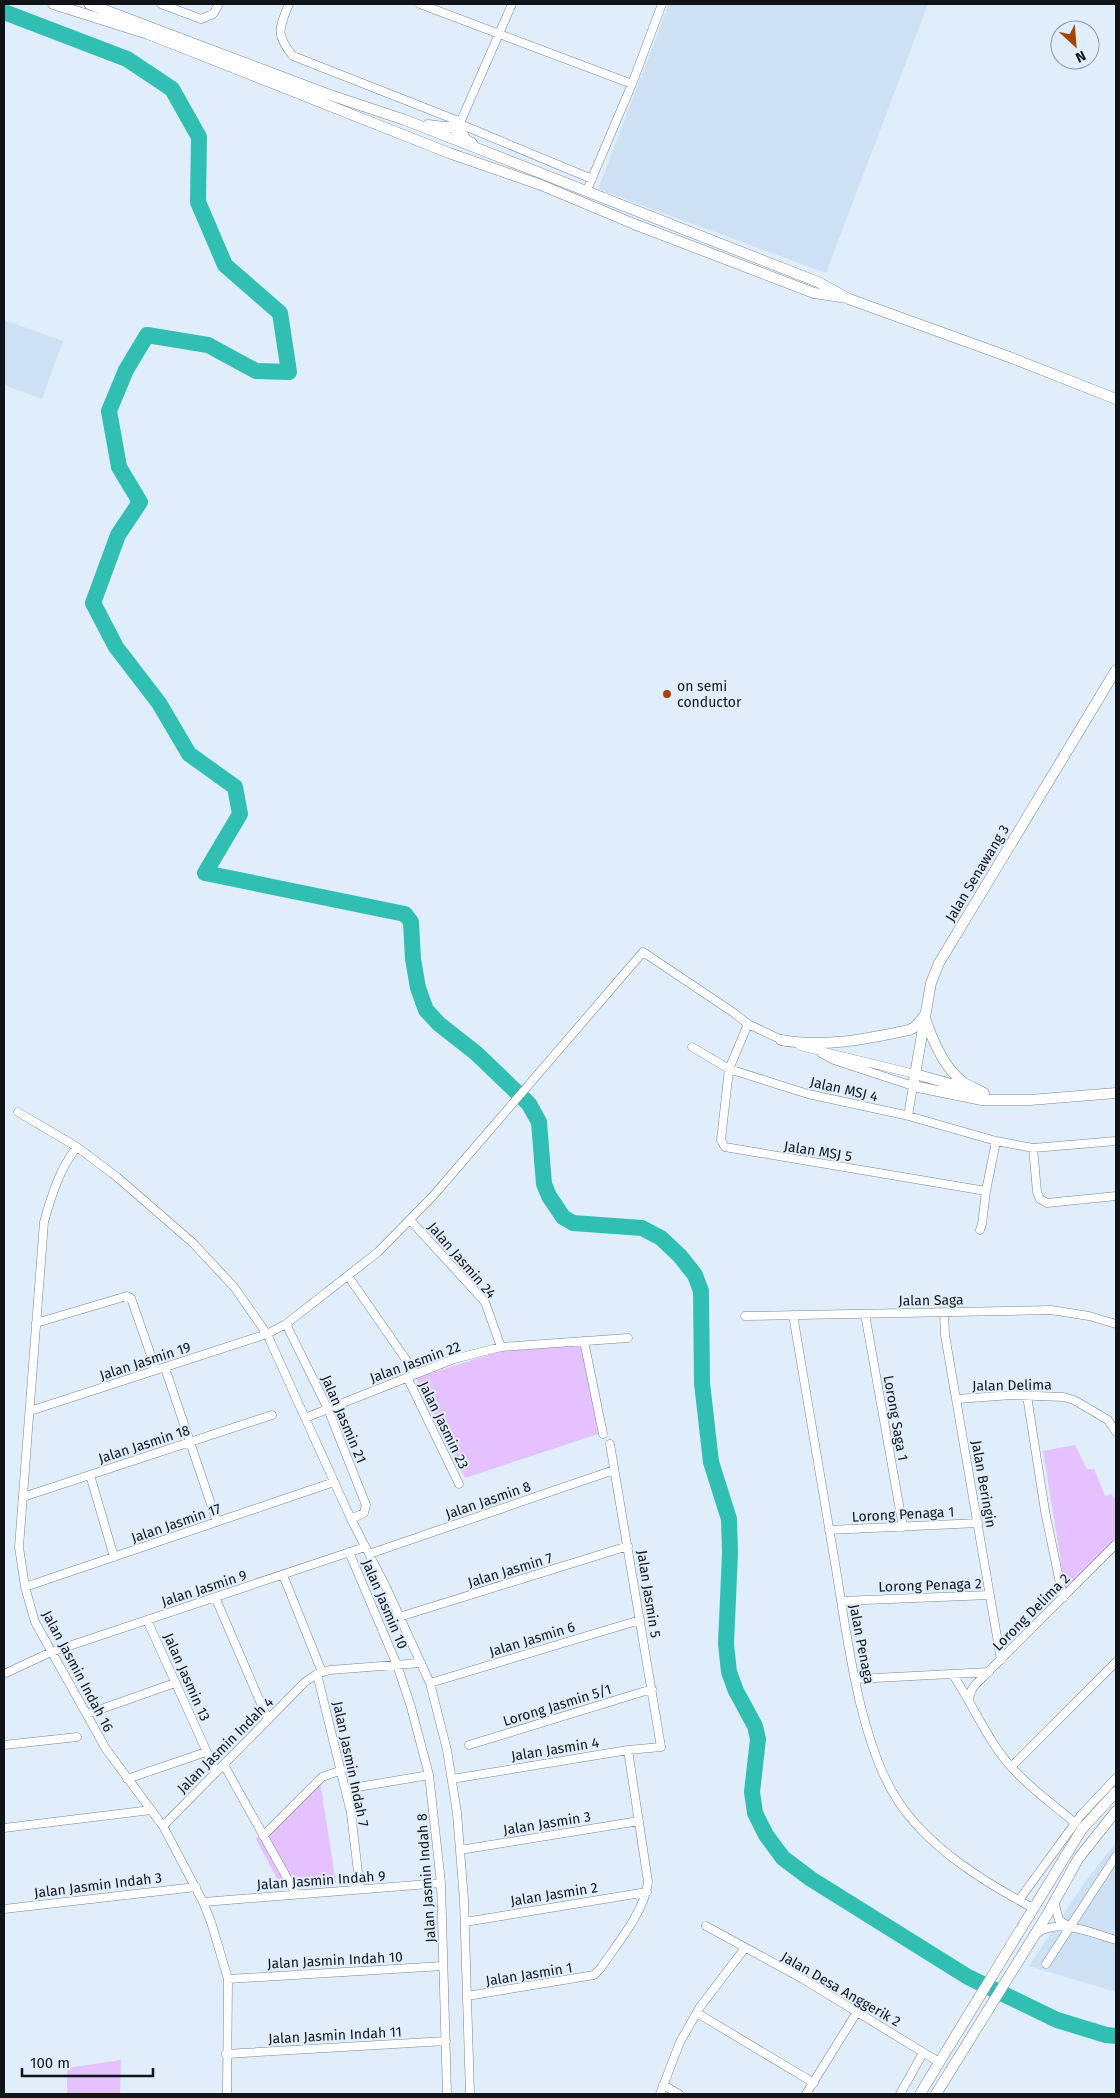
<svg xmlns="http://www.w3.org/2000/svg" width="1120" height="2098" font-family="'Fira Sans',sans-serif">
<rect width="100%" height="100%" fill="#e0edfb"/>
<path fill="#cee1f4" d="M669,4h259l-102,269 -228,-84z
M4,320l59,21 -21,58 -38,-14z
M1116,1842v150l-87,-26 56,-84z"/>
<path fill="#e5c1ff" d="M581,1345l17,89 -133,44 -49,-100 85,-27z
M1075,1445l12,24h7l11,27 7,-2 1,4 3,-1v44l-50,52 -23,-142z
M319,1775l17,108 -54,5 -26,-49z
M121,2060l-1,34h-53v-26z"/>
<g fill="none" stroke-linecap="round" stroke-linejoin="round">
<path stroke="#31bfb3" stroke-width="16" d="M4,12l123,47 45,30 27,48 -1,65 27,63 55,48 9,59 -33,-1 -48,-26 -61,-10 -21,35 -17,41 10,56 21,35 -22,33 -25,68 23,44 43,56 30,51 46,33 5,27 -35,59 200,41 6,8 2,37 5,29 8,22 13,14 37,29 53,51 10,18 5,62 5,12 14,21 10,6 69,5 19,10 19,18 15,19 6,16 1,92 9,79 18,57 1,34 -4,91 3,28 7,19 19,35 3,13 -6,53 3,21 11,22 17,23 28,21 157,98 89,43 49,15 10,1"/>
<defs>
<path id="street" d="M161,4l40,15 12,-5 6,-10
M289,4c-10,25 -14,30 4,52l168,66
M420,4l212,80
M460,124l132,55
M453,139l59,-135
M587,190l45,-106 30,-80
M748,1024l-19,45 -8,71 4,7 261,44
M800,1046l115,28
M692,1047l37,22 79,25 97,21 91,26 37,7 83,-7
M821,1053l13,7 79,26 -5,30
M18,1112l59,35 40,30 76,66 41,44 33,47 84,185 34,66 45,98 17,67 10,63 7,87 6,194
M77,1147c-18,23 -25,47 -33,75l-25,325 6,40 10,35 71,127 57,77 40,76 8,20 17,57 -1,115
M1033,1148l4,44 3,7 7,4 69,-7
M410,1220l75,82 16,45
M980,1230l2,-6 4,-33 10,-50
M348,1276l68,98
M944,1312l1,23 56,325
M865,1314l38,213
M793,1315c14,85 29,169 43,254 11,68 24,175 62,232 31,47 86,81 135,107
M745,1316l306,-6 38,6 27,8
M36,1323l91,-27 4,2 25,72
M286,1324l42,85 38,96 -2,8 -13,6
M584,1341l19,93
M165,1368l52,154
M407,1377l52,107
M1027,1396l18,115 18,87
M957,1399l55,-4 52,2 10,3 34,20 8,12
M30,1411l237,-77 19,-10 92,-72 55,-56 210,-244 91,61 14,11 38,18
M305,1418l149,-59 47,-12 127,-9
M90,1475l24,82
M23,1497l249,-82
M829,1530l149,-7
M349,1552l48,113 14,42 18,68 12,108 6,211
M369,1554l245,-84
M283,1575l39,97
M25,1587l309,-105
M215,1597l53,123
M841,1601l149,-6
M399,1617l229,-71
M147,1620l69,152
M4,1674l47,-22 314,-105
M317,1674l34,139 9,76
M953,1675c21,31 36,70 63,97 18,19 39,34 59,51
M856,1679l133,-7
M430,1683l210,-63
M969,1699l2,-8 4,-6 141,-141
M87,1714l88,-31
M4,1745l73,-8
M469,1745l183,-56
M224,1765l72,129
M1011,1767l105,-105
M127,1779l79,-27
M452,1779l176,-29 33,-3 -51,-303
M346,1789l83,-14
M163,1826l142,-144 12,-8 13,-4 91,-7
M4,1828l147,-18
M263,1836l59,-59 20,-7
M460,1850l179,-29
M1019,1900l62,-85 35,-37
M1054,1901l5,19 9,6
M203,1902l238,-19
M4,1909l192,-22
M465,1922l182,-30
M706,1926l97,53 136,83
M1037,1933c24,-15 54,0 79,7
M1046,1964l70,-108
M228,1979l215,-13
M467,1996l127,-21 6,-6c17,-25 45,-58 48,-87l-20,-132
M697,2013l117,70
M226,2054l220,-13
M663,2085l16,9
M660,2094l20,-52 20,-35 45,-59
M806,2094l51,-82
M900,2094l23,-41"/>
<path id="secondary" d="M53,4l95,30 301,119 92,32 93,39 180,69 27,4
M89,4l238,90 78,26 413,162 31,17 163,59 104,41
M428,125l16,2h15l7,13 6,3
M1116,670l-177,293 -8,20 -18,103 69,14h48l86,-7
M925,1018c7,21 19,50 38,64 6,4 14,7 21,11
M781,1040c44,8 85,-1 128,-10l6,-3 9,-11
M915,1074l54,15
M920,2094l162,-265 34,-37
M936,2094l111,-179 31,-56 38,-48"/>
</defs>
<use href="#street" stroke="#7a8693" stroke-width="9"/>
<use href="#secondary" stroke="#7a8693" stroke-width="11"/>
<use href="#street" stroke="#fff" stroke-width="8"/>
<use href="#secondary" stroke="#fff" stroke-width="10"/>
</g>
<circle fill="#a54307" stroke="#e0edfb" stroke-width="2" cx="667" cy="694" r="5"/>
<g text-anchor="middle" stroke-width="4" stroke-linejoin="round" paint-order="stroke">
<g font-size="14" fill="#101419" stroke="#e0edfb" text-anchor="start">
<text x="677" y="691">on semi<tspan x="677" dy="16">conductor</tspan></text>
</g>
<g font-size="14" fill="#101419" stroke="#e0edfb">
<text transform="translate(977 873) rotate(-59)" y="5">Jalan Senawang 3</text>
<text transform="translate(844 1089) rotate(13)" y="5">Jalan MSJ 4</text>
<text transform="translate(818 1151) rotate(9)" y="5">Jalan MSJ 5</text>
<text transform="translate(462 1260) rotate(49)" y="5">Jalan Jasmin 24</text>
<text transform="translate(931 1300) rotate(-1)" y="5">Jalan Saga</text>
<text transform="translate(145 1361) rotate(-18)" y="5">Jalan Jasmin 19</text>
<text transform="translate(415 1362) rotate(-20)" y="5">Jalan Jasmin 22</text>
<text transform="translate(1012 1385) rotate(-1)" y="5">Jalan Delima</text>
<text transform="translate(896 1418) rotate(80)" y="5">Lorong Saga 1</text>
<text transform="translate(344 1419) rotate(67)" y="5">Jalan Jasmin 21</text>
<text transform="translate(444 1425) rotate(64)" y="5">Jalan Jasmin 23</text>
<text transform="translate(144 1444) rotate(-18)" y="5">Jalan Jasmin 18</text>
<text transform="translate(984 1484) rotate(80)" y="5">Jalan Beringin</text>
<text transform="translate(488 1500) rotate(-19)" y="5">Jalan Jasmin 8</text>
<text transform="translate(903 1514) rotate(-3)" y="5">Lorong Penaga 1</text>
<text transform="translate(176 1523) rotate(-19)" y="5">Jalan Jasmin 17</text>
<text transform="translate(510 1570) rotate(-17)" y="5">Jalan Jasmin 7</text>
<text transform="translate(930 1585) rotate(-2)" y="5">Lorong Penaga 2</text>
<text transform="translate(204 1588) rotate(-18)" y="5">Jalan Jasmin 9</text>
<text transform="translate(649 1594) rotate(81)" y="5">Jalan Jasmin 5</text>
<text transform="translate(385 1604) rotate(67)" y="5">Jalan Jasmin 10</text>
<text transform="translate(1031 1612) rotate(-45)" y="5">Lorong Delima 2</text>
<text transform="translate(532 1639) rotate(-17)" y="5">Jalan Jasmin 6</text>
<text transform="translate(862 1644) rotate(79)" y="5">Jalan Penaga</text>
<text transform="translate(78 1671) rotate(62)" y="5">Jalan Jasmin Indah 16</text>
<text transform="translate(187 1677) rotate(66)" y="5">Jalan Jasmin 13</text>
<text transform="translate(557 1705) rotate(-17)" y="5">Lorong Jasmin 5/1</text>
<text transform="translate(225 1745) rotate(-45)" y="5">Jalan Jasmin Indah 4</text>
<text transform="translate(555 1749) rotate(-9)" y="5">Jalan Jasmin 4</text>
<text transform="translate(351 1764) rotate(78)" y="5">Jalan Jasmin Indah 7</text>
<text transform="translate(547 1823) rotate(-9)" y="5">Jalan Jasmin 3</text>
<text transform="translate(426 1878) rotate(-94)" y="5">Jalan Jasmin Indah 8</text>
<text transform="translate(321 1880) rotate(-4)" y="5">Jalan Jasmin Indah 9</text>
<text transform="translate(98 1885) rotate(-7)" y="5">Jalan Jasmin Indah 3</text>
<text transform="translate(554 1894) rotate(-9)" y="5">Jalan Jasmin 2</text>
<text transform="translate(335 1960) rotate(-3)" y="5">Jalan Jasmin Indah 10</text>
<text transform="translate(529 1974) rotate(-9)" y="5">Jalan Jasmin 1</text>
<text transform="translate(841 1989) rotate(30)" y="5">Jalan Desa Anggerik 2</text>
<text transform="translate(335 2035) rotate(-3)" y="5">Jalan Jasmin Indah 11</text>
</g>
</g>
<rect width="1120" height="2098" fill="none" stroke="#101419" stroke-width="10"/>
<g transform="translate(1075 45) rotate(154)"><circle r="24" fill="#e0edfb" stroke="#8d96a1"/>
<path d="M0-4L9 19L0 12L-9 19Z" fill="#a54307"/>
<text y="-8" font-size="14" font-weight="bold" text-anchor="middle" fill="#101419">N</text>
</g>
<path d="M22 2068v8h131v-8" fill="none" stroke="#101419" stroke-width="2.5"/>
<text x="30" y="2068" font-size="15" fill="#101419" stroke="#e0edfb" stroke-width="4" paint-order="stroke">100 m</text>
</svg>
